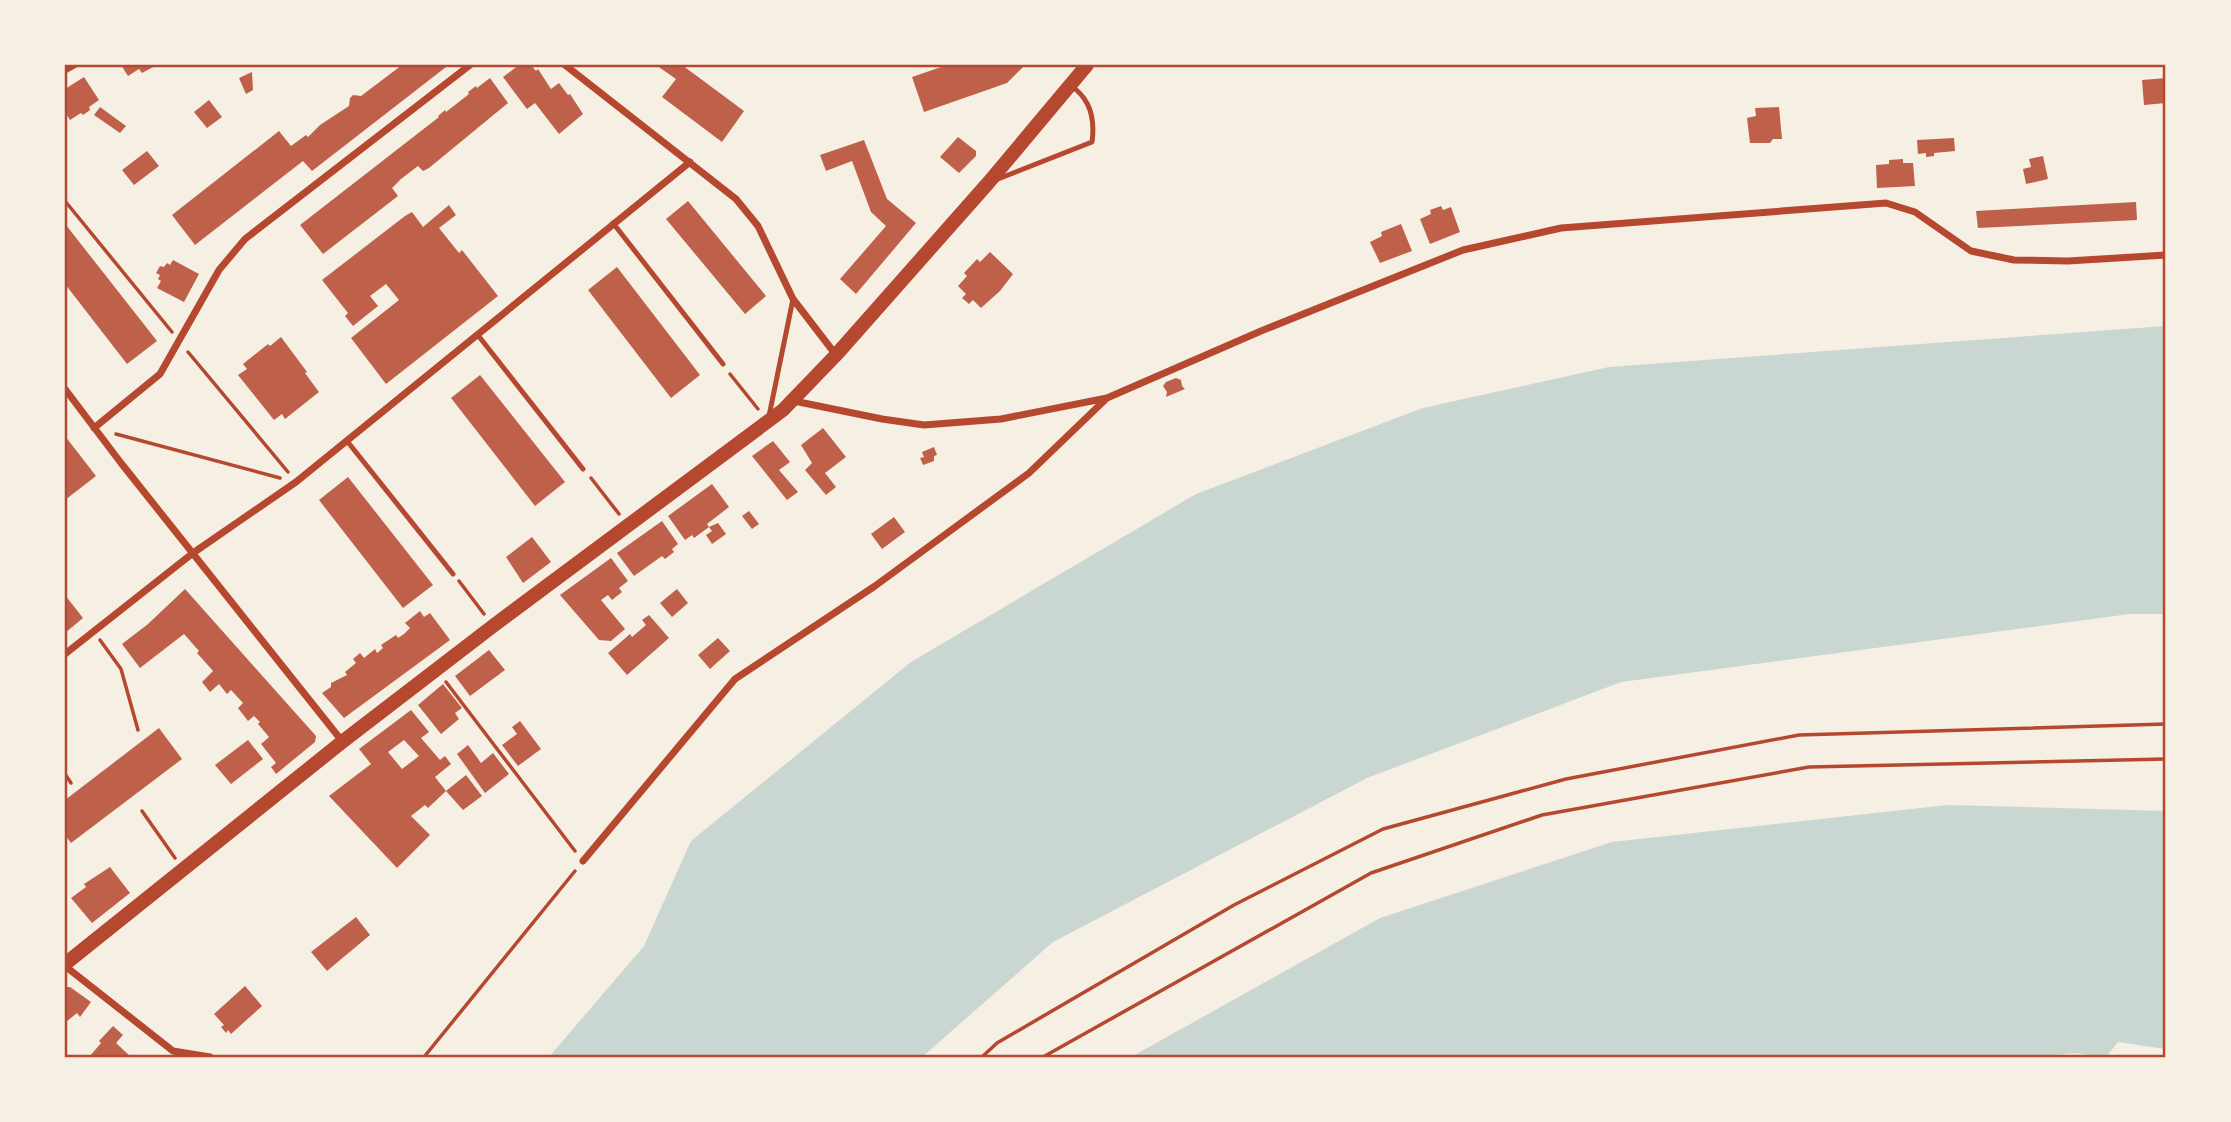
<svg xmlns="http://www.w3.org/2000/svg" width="2231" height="1122" font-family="Roboto,sans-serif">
<rect width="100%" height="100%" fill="#f6efe4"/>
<path fill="#c9d6d2" d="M2166,326v288h-36l-509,68 -254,96 -314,164 -131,115h-373l95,-111 47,-105 220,-179 285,-168 227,-86 186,-41z
M1948,805l218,6v238l-48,-7 -12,15 -31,-4 -43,4h-901l249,-139 232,-76z"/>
<path fill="#bf614a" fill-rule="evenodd" d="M121,65h36l-15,8 -3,-4 -11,7z
M402,65h42l2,2 -134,104 -9,-10 -108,84 -23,-30 107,-84 12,15 15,-11 2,2 12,-12 29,-19 1,-8 3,-3 8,1z
M519,65h12l5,6 2,-2 13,20 8,-6 9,12 2,-1 13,20 -24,20 -24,-31 -8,6 -24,-32z
M656,65h26l62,46 -22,31 -60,-45 14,-18z
M947,65h78l-18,18 -83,29 -12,-35z
M252,72l1,18 -7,4 -7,-16z
M84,77l15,23 -10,7 1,3 -7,5 -2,-2 -11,7 -5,-8v-23z
M490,78l18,25 -79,65 -6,3 -5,-5 -17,13 -9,9 6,8 -75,58 -23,-29 139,-108 -1,-1 7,-6 1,2 23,-18 -1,-2 8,-6 1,2z
M2166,78v25l-22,2 -2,-25z
M209,100l13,17 -15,11 -13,-16z
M100,107l26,19 -6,7 -26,-18z
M1779,107l3,32h-9l-3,4h-20l-3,-25 9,-2 -1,-8z
M958,137l18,14v5l-17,17 -19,-16z
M1954,138l1,13 -21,2v3l-8,1v-4l-8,1 -1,-14z
M864,140l23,59 29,24 -60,71 -16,-15 46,-53 -15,-14 -19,-51 -26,10 -6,-16z
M147,151l12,15 -25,19 -12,-15z
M2043,156l5,23 -22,5 -3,-15 8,-2 -2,-8z
M1903,159v4h10l2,23 -38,2 -1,-23 13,-1v-4z
M688,201l78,95 -21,18 -79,-95z
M2136,202l1,18 -159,8 -2,-17z
M449,205l7,10 -17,13 20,25 3,-3 36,46 -112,88 -35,-46 48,-38 -13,-16 -16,12 8,10 -25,20 -8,-10 3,-3 -26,-33 83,-64 7,-4 11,15z
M1441,206l2,4 8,-3 9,25 -30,12 -10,-25 11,-5 -1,-4z
M1401,224l11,27 -32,12 -10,-21 12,-6 -1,-4z
M66,225l91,116 -30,23 -62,-80z
M990,252l23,22 -13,17 -19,17 -8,-8 -4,4 -7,-6 4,-4 -8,-8 9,-10 -3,-3 13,-14 3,3z
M173,260l26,14 -15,28 -27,-14 4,-7 -3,-2 2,-4 -4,-2 4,-7 4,1 3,-4 3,2z
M617,267l83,108 -29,23 -83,-108z
M281,337l26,35 -2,1 14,19 -34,27 -3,-5 -8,6 -36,-45 9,-6 -4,-5 25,-20 2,2z
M480,375l85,107 -30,24 -84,-108z
M1176,378l5,2 1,6 3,3 -19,8 1,-5 -4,-6 3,-4z
M823,428l23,29 -21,16 11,14 -10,8 -21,-25 7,-7 -11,-18z
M65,436l31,40 -31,24z
M773,441l17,21 -11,8 19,22 -11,8 -35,-44z
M934,447l3,8 -3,1v5l-11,4 -3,-7 4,-1 -2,-5z
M348,477l85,108 -30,23 -84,-108z
M712,484l17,23 -22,17 2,3 -15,11 -2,-3 -7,5 -17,-24z
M749,511l10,13 -7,5 -10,-13z
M894,517l11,15 -23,17 -11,-15z
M662,521l16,23 -6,5 2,3 -9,7 -3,-3 -28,20 -17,-23z
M718,523l8,11 -14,10 -6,-9 6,-4 -3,-4z
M532,537l19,25 -28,21 -17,-26z
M611,558l17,23 -9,7 3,4 -10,8 -4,-5 -7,5 24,29 -14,12 -12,-1 -39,-45z
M185,589l131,147 -1,6 -39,32 -5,-7 5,-4 -15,-19 8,-7 -11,-13 2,-2 -6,-6 -6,5 -10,-13 5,-5 -12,-13 -4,4 -8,-10 -9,8 -8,-10 11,-11 -16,-18 2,-2 -15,-17 -44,34 -18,-24 26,-20z
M677,589l11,14 -16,14 -12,-14z
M65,595l18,23 -18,15z
M420,611l4,6 6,-4 20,27 -106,78 -22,-25 9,-6v-4l16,-8 -2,-3 11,-9 -3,-4 7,-6 4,5 11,-9 2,4 6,-5 -2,-3 15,-10 2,3 6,-4 6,-6 -5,-5z
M649,615l20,23 -42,37 -19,-22 22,-19 2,3 14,-12 -4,-5z
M718,638l12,13 -20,18 -12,-14z
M489,650l16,20 -35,26 -15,-20z
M443,684l19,24 -7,5 4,6 -18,15 -23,-29z
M411,710l18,22 -8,6 19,22 5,-4 6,8 -16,13 11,14 -18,17 -3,-3 -14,11 19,19 -33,33 -68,-72 42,-32 -12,-15zM404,740l15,16 -17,13 -14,-17z
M520,721l21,28 -23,17 -16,-21 15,-11 -5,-7z
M159,728l23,31 -111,84 -6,-8v-35z
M248,740l15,19 -32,25 -16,-19z
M468,745l13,18 12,-10 16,21 -24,19 -28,-39z
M466,775l16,21 -19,14 -17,-19z
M110,867l20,26 -38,30 -21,-25 15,-11 -2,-3z
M356,917l14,18 -43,36 -16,-19z
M245,986l17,20 -31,28 -3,-4 -2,3 -5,-6 3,-2 -10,-11z
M65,987h5l21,15 -11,15 -3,-4 -11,9z
M113,1026l10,9 -7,8 15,14h-40l-1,-1 11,-13 -2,-2z"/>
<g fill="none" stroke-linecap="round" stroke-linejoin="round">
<path stroke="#b5482f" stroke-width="3.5" d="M65,201l107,131
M188,352l100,120
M730,374l28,35
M116,434l164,44
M591,478l28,36
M459,581l25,33
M100,640l21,29 17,61
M446,682l129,169
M65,774l6,9
M142,811l33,47
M424,1057l151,-186
M982,1057l15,-14 237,-138 149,-76 183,-50 233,-44 367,-11
M1043,1057l328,-184 171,-58 267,-48 357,-8"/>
<path stroke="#b5482f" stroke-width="5" d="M998,179l94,-37c3,-22 -1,-43 -21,-56
M613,223l110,141
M477,334l106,135
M769,416l24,-117
M347,441l106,133"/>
<path stroke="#b5482f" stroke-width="7" d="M565,65l171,134 22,27 35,73 43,56
M65,70l9,-5
M65,389l56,74 221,278
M794,401l88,18 42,6 77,-6 106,-21 154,-67 202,-81 98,-22 325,-25 29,9 56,39 43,9 54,1 98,-6
M94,428l66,-54 59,-104 26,-31 225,-174
M65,654l128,-101 103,-71 394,-320
M583,861l152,-182 140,-93 154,-113 78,-75
M65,966l108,85 37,6"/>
<path stroke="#b5482f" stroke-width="14" d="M65,964l277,-222 151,-116 290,-216 53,-55 153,-173 98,-117"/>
</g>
<rect width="2231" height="1122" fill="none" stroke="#f6efe4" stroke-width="133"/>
<rect x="66" y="66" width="2098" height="990" fill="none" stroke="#b5482f" stroke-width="2.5"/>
</svg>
